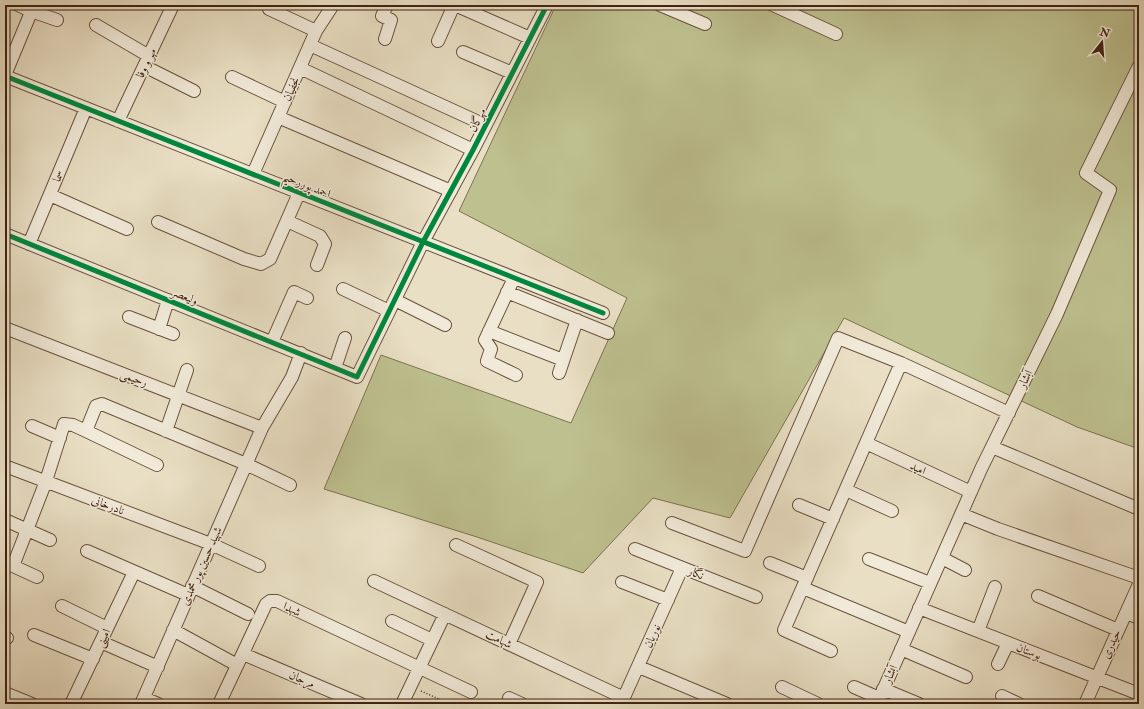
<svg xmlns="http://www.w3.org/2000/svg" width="1144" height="709" font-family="'IM FELL Double Pica',Amiri,serif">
<rect width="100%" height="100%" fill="#e9dfc4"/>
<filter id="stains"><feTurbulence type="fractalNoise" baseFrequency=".005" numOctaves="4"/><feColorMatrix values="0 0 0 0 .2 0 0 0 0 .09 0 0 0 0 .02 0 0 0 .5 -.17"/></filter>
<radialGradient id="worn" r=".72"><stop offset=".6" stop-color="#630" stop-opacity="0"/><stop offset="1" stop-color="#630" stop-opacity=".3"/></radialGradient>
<path fill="#bec08f" stroke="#7f7251" d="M556,5h583v444l-62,-22 -233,-109 -114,200 -77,-20 -70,75 -106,-36 -153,-48 57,-134 190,68 56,-125 -168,-87z"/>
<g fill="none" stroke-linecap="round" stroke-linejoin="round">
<defs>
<path id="minor" d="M18,5l13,6 26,9
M455,5l75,33
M660,5l45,19
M773,5l63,29
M269,9l47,22
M96,25l53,31
M385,39l6,-19 -9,-4 5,-11
M438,41l16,-36
M310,45l175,80
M463,52l49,21
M144,66l50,25
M300,68l173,82
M5,75l29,-70
M5,76l598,237
M232,77l53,25
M278,117l173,74
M118,121l55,-116
M253,174l63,-143 17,-26
M50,195l77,34
M287,221l33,15 5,8 -8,21
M158,222l86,37 17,5 9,-5 29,-66
M5,234l352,143 66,-135 50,-92 74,-145
M29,244l57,-136
M514,278l-29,62 6,9 -4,12 29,14
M343,289l46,22
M507,292l101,41
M395,300l50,25
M129,317l44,17
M5,328l257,100
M159,329l9,-29
M489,331l74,29
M272,342l22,-50 13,6
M335,368l10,-30
M559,373l18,-53
M32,426l28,12
M86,431l71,34
M166,431l21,-61
M866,443l105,49
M992,447l147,62
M5,466l206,78 48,22
M846,490l46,21
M799,505l34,14
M961,514l37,15 141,49
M5,520l45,20
M672,523l73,28 93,-213 63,25 108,50
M456,545l81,37 -28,62
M635,549l121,48
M87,551l101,44
M942,558l23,12
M869,559l61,24
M5,563l8,3 33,-85 18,-57 9,1 13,6 10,-25 6,-2 144,60 44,21
M770,563l37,15
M13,566l24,11
M374,581l250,117
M622,582l46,18
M192,586l56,28
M803,588l106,44
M1038,596l80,34
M62,606l45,22
M919,608l220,86
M1126,613l13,5
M392,621l40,19
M173,630l64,35
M978,631l17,-44
M34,635l59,24
M5,637l2,1
M101,642l57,25
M901,649l65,28
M831,651l-47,-21 117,-267
M243,654l118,50
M998,664l10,-21
M639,667l88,37
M782,687l36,17
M854,687l25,11
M883,689l36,15
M5,693l27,11
M1002,696l17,8
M144,698l14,6
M509,698l13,6
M71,704l63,-132
M141,704l121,-276 30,-51 9,-24
M219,704l47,-100 4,-3h7l194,91
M402,704l43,-90
M621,704l61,-136
M877,704l104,-235 76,-155 53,-124 -24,-17 53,-107
M1085,704l54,-120"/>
</defs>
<use href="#minor" stroke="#6a523f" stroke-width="14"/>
<path stroke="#402313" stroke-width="1.5" stroke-dasharray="1 2" stroke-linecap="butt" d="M421,691l29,13"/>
<use href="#minor" stroke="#f1ead9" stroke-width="12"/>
<defs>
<path id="cycleway" d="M5,76l598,237
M5,234l352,143 66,-135 50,-92 74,-145"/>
</defs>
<use href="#cycleway" stroke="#f1ead9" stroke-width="8"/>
<use href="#cycleway" stroke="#00873e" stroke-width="5"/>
</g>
<g text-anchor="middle" stroke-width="3" stroke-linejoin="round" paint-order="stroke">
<g font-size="12" fill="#402313" stroke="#f1ead9">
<text transform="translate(146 63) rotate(-64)" y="4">مهر و وفا</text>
<text transform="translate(291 89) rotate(-66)" y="4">نجفیان</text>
<text transform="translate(477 120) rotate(-63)" y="4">مهرگان</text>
<text transform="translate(58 176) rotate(-67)" y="4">سما</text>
<text transform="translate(307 185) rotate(22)" y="4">احمد پوررحیم</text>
<text transform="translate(185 296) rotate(22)" y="4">ولیعصر</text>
<text transform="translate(134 378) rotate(21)" y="4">رحیمی</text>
<text transform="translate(1025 379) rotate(-64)" y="4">آبشار</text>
<text transform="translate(918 468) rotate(25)" y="4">امید</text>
<text transform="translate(108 505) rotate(21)" y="4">نادرخانی</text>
<text transform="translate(201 566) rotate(-66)" y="4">شهید حسین پور محمدی</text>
<text transform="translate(696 573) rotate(22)" y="4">نگار</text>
<text transform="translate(292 609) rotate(25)" y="4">شهدا</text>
<text transform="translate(652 636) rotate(-66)" y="4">نوریان</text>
<text transform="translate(103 638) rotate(-65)" y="4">امینی</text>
<text transform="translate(499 639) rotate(25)" y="4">شهامت</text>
<text transform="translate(1111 644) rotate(-65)" y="4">حیدری</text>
<text transform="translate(1029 651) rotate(22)" y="4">بوستان</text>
<text transform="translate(890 674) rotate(-66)" y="4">آبشار</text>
<text transform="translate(302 679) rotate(23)" y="4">مرجان</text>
</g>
</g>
<rect width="1144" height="709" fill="none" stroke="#e9dfc4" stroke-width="20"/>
<rect x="6" y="6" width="1132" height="697" fill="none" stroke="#402313" stroke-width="2"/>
<rect x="10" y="10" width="1124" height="689" fill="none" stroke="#402313"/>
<g transform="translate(1102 42) rotate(17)" stroke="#f1ead9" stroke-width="3" paint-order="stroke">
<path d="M0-3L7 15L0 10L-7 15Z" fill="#402313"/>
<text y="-6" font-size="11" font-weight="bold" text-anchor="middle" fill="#402313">N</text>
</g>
<rect width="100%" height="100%" filter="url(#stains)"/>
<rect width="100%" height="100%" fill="url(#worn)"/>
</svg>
